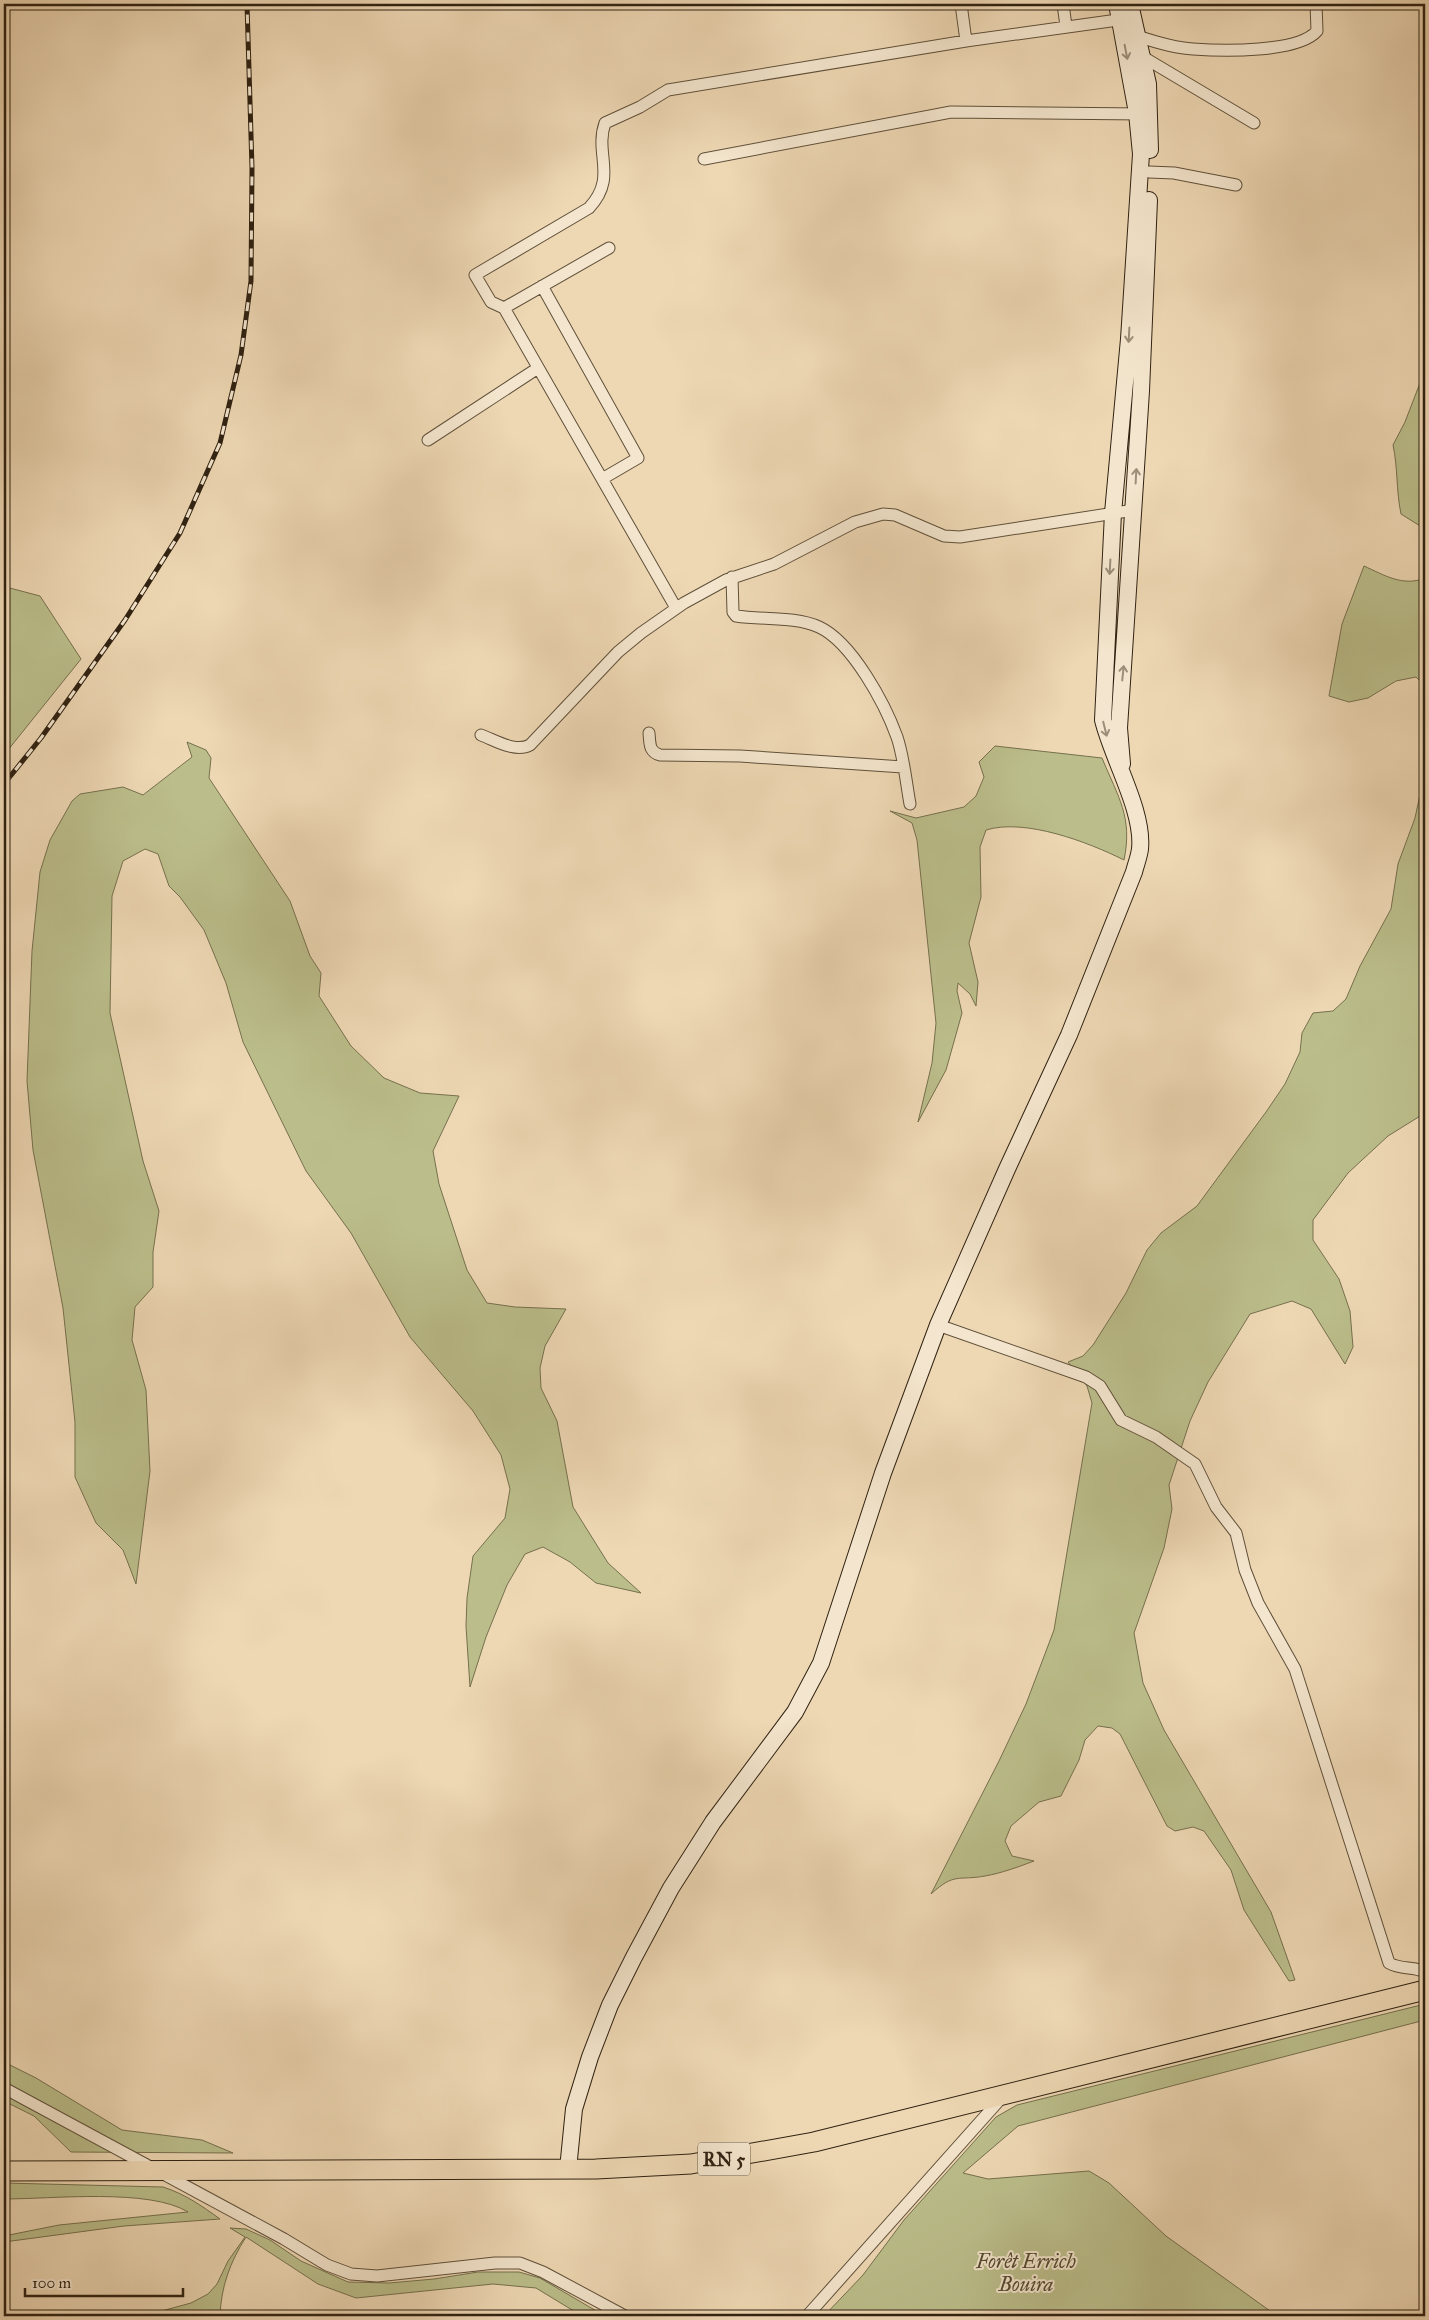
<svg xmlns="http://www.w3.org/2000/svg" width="1429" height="2320" font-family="'IM FELL Great Primer',serif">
<rect width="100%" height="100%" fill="#eed8b4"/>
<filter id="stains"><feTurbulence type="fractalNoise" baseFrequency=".004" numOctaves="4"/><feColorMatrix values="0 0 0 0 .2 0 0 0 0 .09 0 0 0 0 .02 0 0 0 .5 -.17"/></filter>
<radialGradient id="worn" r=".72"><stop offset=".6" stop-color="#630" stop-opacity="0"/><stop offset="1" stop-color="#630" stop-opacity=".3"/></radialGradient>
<path fill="#bbbe8b" stroke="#76704e" d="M1425,363v166l-24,-15c-5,-24 -3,-46 -8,-69l12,-23 15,-39z
M1364,566c20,9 39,21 61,12v108l-9,-9 -20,4 -28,17 -19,4 -20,-6 13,-72z
M6,587l34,9 41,63 -77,96v-167z
M187,742l19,8 5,8 -2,20 81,123 20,55 11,17 -2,23 32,50 33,32 36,15 39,3 -26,55 6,33 28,86 20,33 28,4 51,2 -21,37 -5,22 1,20 16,33 16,86 35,56 33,30 -45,-10 -26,-21 -27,-15 -18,7 -18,31 -21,52 -16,50 -4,-61 1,-28 6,-42 32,-38 5,-29 -9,-34 -28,-44 -63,-74 -59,-104 -45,-62 -63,-129 -17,-59 -22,-53 -24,-33 -11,-11 -11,-32 -13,-5 -22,12 -11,35 -2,117 33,148 16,50 -6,41v35l-18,20 -3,33 14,50 4,81 -14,113 -13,-34 -27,-27 -21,-46v-55l-12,-114 -30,-158 -6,-69 5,-130 8,-79 10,-32 22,-39 8,-7 43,-7 20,8 49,-38z
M995,746l107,12c16,39 31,59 22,102 -36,-18 -99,-42 -138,-30l-6,17 1,50 -12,46 9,39 -2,24 -6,-12 -12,-11 -1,8 5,22 -16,57 -28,52 14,-59 4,-40 -19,-183 -5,-17 -22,-12 26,7 48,-11 12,-11 8,-19 -5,-15z
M1425,771v342l-37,23 -40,37 -35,47v20l26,39 11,32 3,36 -8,17 -34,-55 -19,-8 -42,13 -42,68 -18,39 -21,64 3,24 -8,39 -30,85 9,50 21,47 107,182 24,68 -6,1 -45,-71 -13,-40 -27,-39 -11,-4 -18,4 -8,-5 -47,-92 -8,-6 -14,-2 -13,14 -6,20 -18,36 -22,6 -28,24 -6,15 7,15 22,5c-16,6 -32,12 -49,15 -27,5 -30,-4 -54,18l68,-133 27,-57 28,-74 38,-227 -5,-17 -19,-24 15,-6 10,-11 33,-52 21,-43 14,-17 36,-27 69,-94 19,-28 15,-32 2,-19 11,-20 20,-2 13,-12 14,-33 31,-57 7,-45 17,-46z
M1425,2004v16l-407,106 -55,47 25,6 101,-8 20,12 57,53 111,80h-453l39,-41 41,-55 92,-103 21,-12z
M4,2062l32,16 86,52 80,10 31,13 -162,-1 -37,-36 -30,-15z
M4,2183l159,4c22,7 39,19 57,32l-96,7 -120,16v-6l55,-11 129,-13c-39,-24 -136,-13 -184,-13z
M230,2228l16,1 24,11 31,21 47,21 41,1 45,-4 44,-7h41l21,6 65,38h-23l-46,-28 -43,-4 -137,14 -38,-14 -72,-47c-16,25 -25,50 -26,79h-77l48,-13 17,-9 9,-10 11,-23 17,-24z"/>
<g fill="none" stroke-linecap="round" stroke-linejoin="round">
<defs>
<path id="street" d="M961,4l5,37
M1063,4l3,22
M1137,36c18,6 37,12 56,13 29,2 105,4 124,-18l-1,-27
M1143,57l111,66
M704,159l247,-47 192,2
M1149,172l25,1 62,12
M542,286l96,172 -36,21
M504,308l105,-60
M428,440l110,-72
M732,577l1,35 3,4c26,4 59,0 83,11 33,15 66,77 78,110 7,21 9,45 13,67
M676,608l-172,-300 -13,-6 -16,-27 114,-67c29,-31 5,-54 16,-85l35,-16 28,-17 298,-49 159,-22
M649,733c1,11 0,19 11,22l80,1 163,11
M481,735c14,5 34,18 49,10l88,-93 23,-19 43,-30 42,-23 48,-16 81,-42 28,-8 12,1 49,21 16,1 174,-27
M938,1325l148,52 14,9 21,34 35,17 39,27 21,43 20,26 9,37 13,33 37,66 94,294c12,7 25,3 36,9
M4,2088l280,151 43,26 24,9 26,2 118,-13h25l23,9 82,44
M807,2316l197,-221"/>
<path id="secondary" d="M1130,4l18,80 2,66
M1122,764l-3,-36 22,-337 8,-191
M568,2169l6,-60 16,-52 20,-52 24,-48 37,-69 42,-66 82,-110 26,-49 62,-190 55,-148 69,-156 62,-134 65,-163c2,-8 5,-15 6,-23 4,-38 -28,-91 -37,-129l10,-207 16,-174 12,-185 -4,-41 -20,-109"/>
<path id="primary" d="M4,2171l592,-2 95,-5 123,-22 611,-152"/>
</defs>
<use href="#street" stroke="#60503a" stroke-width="13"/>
<use href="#secondary" stroke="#302212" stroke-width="18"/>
<use href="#primary" stroke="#302212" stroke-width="21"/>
<use href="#street" stroke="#f4e6ce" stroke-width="11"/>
<use href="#secondary" stroke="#f4e6ce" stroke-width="16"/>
<use href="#primary" stroke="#eed8b4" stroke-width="19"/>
<defs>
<path id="rail" d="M4,784l37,-46 84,-118 55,-87 40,-90 21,-88 10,-74 1,-113 -5,-164"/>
</defs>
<use href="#rail" stroke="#302212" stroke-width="5"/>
<use href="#rail" stroke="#f4e6ce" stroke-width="3" stroke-dasharray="9" stroke-linecap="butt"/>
</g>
<defs><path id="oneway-shaft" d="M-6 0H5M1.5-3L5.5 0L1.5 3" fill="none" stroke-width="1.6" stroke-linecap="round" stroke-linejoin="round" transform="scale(1.25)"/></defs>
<g stroke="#9c8e79">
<use href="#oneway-shaft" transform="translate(1126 52) rotate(79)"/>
<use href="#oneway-shaft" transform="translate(1129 335) rotate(93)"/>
<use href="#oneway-shaft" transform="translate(1136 476) rotate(-87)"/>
<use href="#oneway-shaft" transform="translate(1110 567) rotate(93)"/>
<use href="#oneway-shaft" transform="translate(1123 673) rotate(-84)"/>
<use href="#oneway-shaft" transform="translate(1105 729) rotate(76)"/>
</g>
<g text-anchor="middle" stroke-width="4" stroke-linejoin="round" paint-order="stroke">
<rect fill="#f4e6ce" stroke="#6b5d4a" stroke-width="1" x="698" y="2142.5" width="52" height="33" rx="4"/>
<g font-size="19" font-weight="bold" fill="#302212">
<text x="724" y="2166">RN 5</text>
</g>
<g font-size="20" font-style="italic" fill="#534930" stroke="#f4e6ce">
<text x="1026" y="2268">Forêt Errich<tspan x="1026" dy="23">Bouira</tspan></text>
</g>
</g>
<rect width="1429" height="2320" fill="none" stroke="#eed8b4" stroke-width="20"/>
<rect x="5" y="5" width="1419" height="2310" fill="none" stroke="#302212" stroke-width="2.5"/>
<rect x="10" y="10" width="1409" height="2300" fill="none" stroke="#302212"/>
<path d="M25 2288v8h158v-8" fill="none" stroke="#302212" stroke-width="2.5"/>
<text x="32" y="2288" font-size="15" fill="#302212" stroke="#f4e6ce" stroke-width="4" paint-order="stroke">100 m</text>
<rect width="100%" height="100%" filter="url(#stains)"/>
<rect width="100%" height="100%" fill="url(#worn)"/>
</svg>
